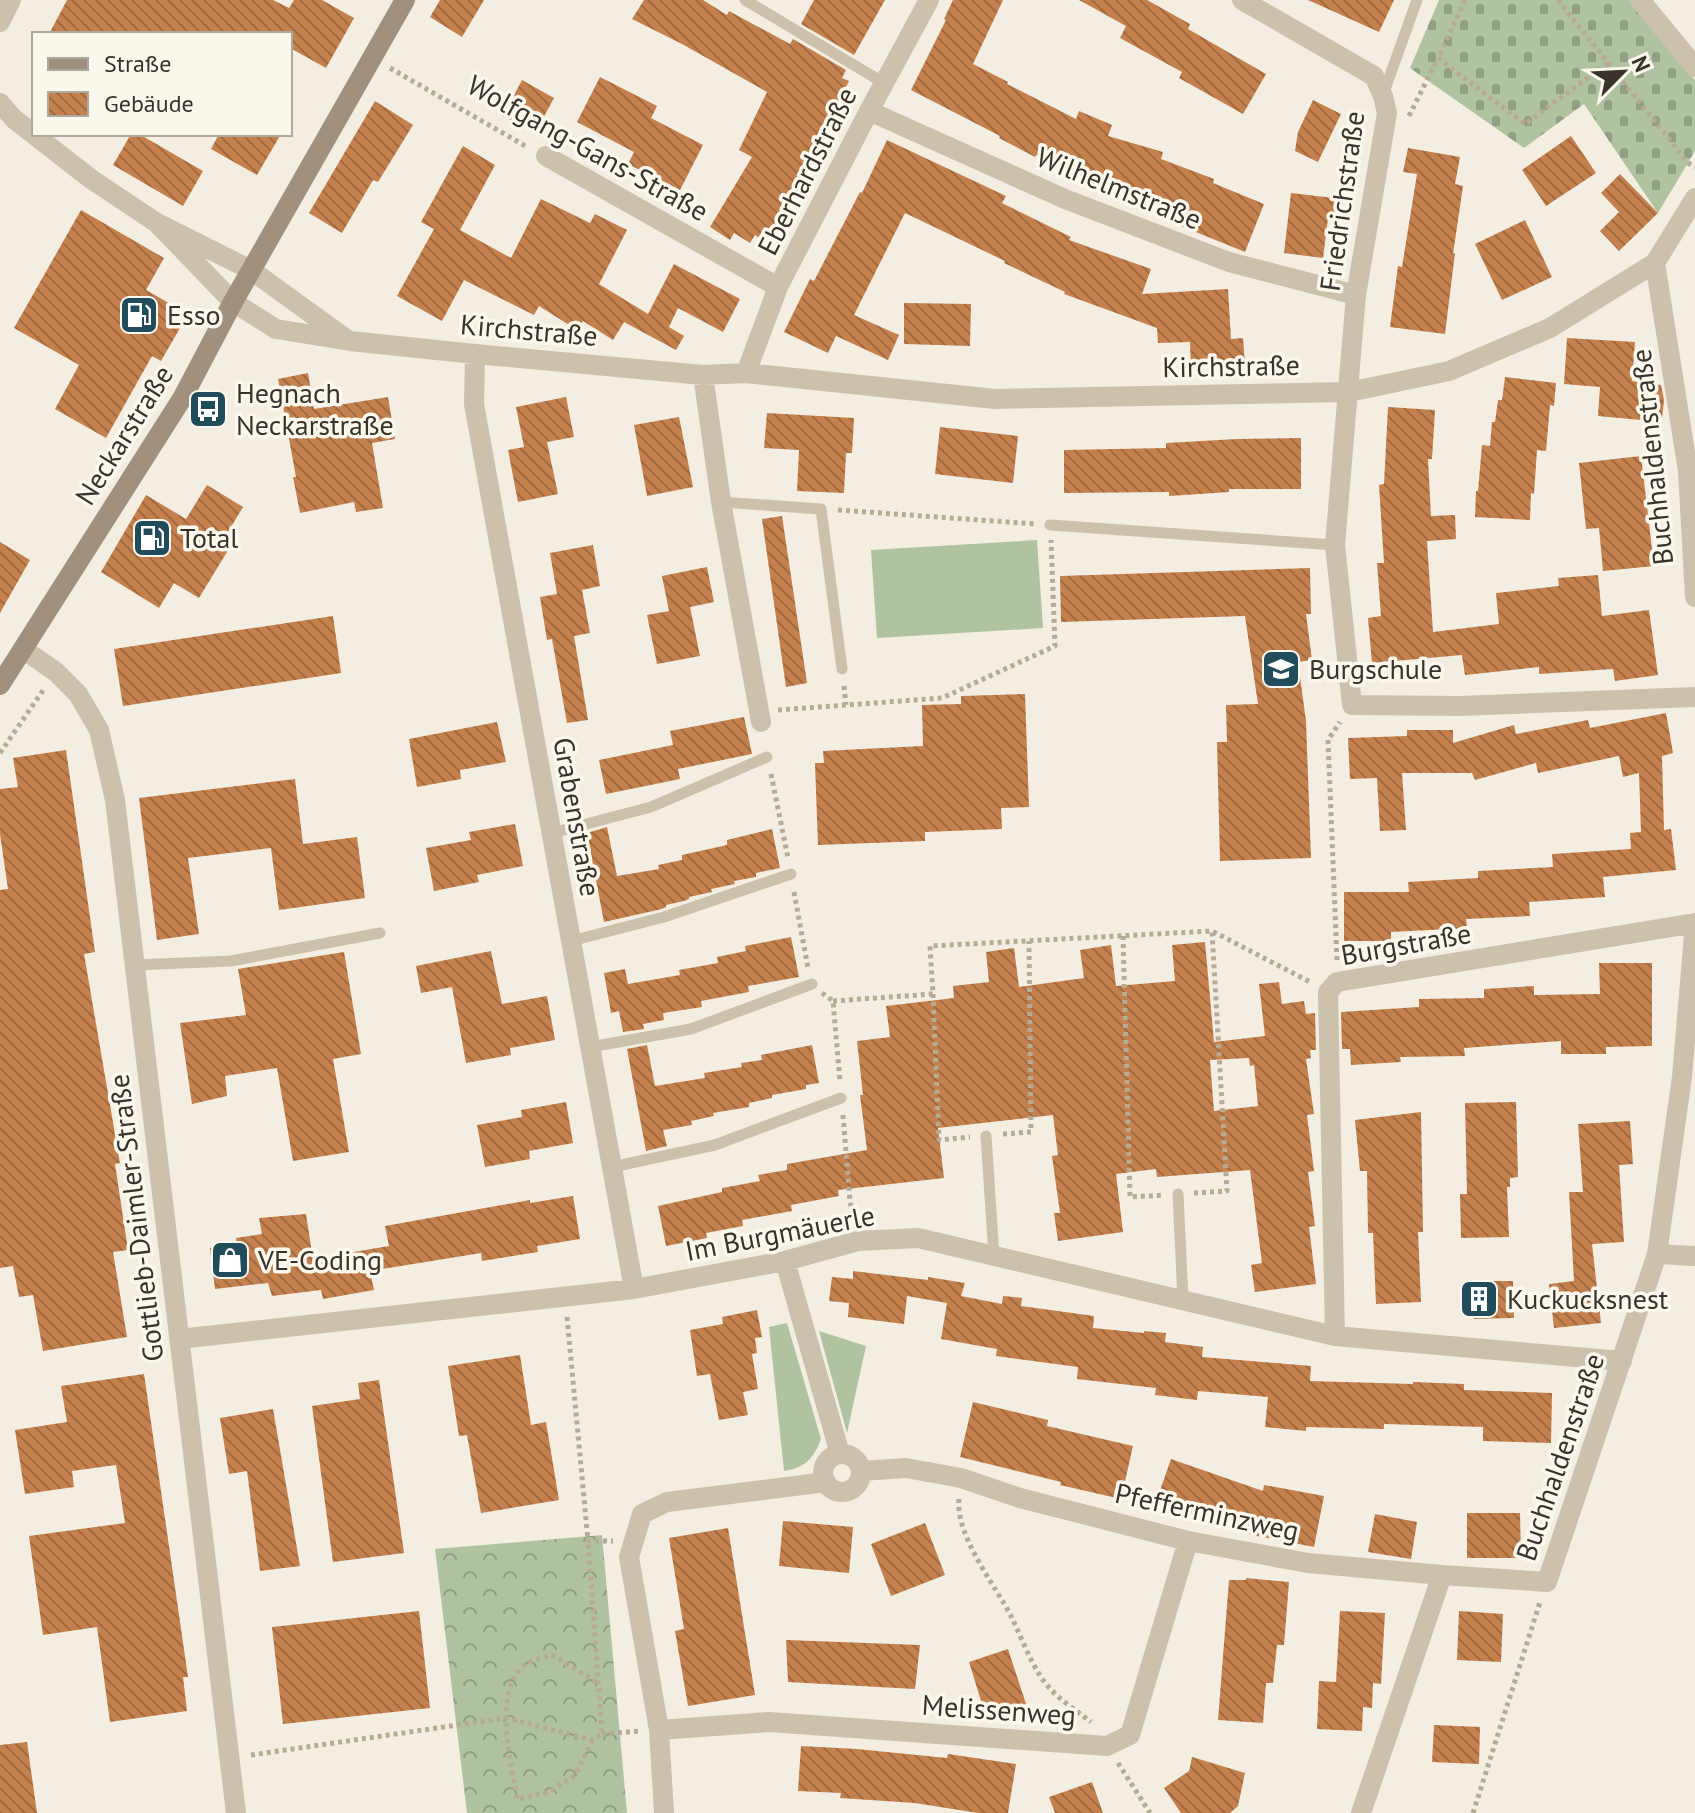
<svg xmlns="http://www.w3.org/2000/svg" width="1695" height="1813" font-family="'PT Sans',sans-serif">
<defs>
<pattern id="forest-crowns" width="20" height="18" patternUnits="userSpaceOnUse" patternTransform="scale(2)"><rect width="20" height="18" fill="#b0c3a0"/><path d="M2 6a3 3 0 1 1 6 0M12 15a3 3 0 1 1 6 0" fill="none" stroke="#909f83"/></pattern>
<pattern id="cemetery-stones" width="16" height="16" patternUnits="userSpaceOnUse" patternTransform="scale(2)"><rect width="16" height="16" fill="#b0c3a0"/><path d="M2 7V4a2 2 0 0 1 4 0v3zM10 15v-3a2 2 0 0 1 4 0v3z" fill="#909f83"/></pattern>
<pattern id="building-back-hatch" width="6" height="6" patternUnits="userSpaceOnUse" patternTransform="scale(2)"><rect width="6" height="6" fill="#c5814d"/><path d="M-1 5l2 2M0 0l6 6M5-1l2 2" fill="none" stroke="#a16a40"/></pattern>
</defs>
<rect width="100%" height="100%" fill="#f3eee1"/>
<path fill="#b0c3a0" d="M1037,540l6,88 -166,10 -6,-88z
M787,1323l34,116c-7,19 -16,29 -37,32l-15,-144z
M819,1331l47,15 -19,87z"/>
<path fill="url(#forest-crowns)" d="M602,1535l25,278h-160l-32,-264z"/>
<path fill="url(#cemetery-stones)" d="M1439,0h193l63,80v71l-37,62 -74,-109 -60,44 -114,-80z"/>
<path fill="url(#building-back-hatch)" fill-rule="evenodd" d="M67,0h206l16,8 5,-8h28l32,18 -28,50 -36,-20v-14h-241z
M440,0h44l-22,37 -32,-20z
M644,0h59l24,15 2,-4 61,33 3,-5 53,31 -4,8 7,3 -30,60 3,1 -19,40 -2,-1 -36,60 -10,-6 -5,8 -16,-10 -4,7 -20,-13 42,-70 -13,-7 28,-58 -85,-48 -50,-25z
M814,0h71l-31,55 -53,-31z
M953,0h50l-30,64 35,18 -1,2 69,35 3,-8 33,14 -4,11 55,16 -2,7 53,20 -1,4 51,21 -19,48 -86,-35 5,-12 -59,-18 1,-4 -70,-28 -1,2 -36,-19 1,-2 -89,-46 35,-70 -2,-1z
M1079,0h68l43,24 -2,5 78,45 -23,40 -64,-36 3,-6 -62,-34 6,-12z
M1308,0h86l-15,32z
M600,77l57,29 -6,12 52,27 -23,45 -52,-26 6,-12 -57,-30z
M522,80l32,18 -19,35 -32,-17z
M1313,100l28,14 -23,48 -23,-11 3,-19z
M375,101l38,24 -35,57 -5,-2 -31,53 -33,-20z
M131,134h8l64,37 -20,35 -70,-41z
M219,134h62l-24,41 -46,-26z
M1571,136l25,37 -50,33 -24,-36z
M887,140l119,56 -4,7 69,34 -2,3 82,29 -9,25 86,-5 3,50 12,-1 2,26 -54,3 -1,-25 -32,1 -1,-15 -93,-34 1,-2 -61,-29 1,-2 -100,-48 -51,102 45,20 -11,25 -52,-24 -8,17 -44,-21 26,-53 4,2 46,-89 2,1z
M463,146l32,19 -35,65 51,28 30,-59 49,24 5,-9 32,16 -28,54 49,30 26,-50 66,35 -17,33 -45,-24 -9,19 15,9 -8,14 -52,-28 -11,18 -30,-19 -6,9 -38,-24 -5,9 -70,-35 -22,41 -45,-25 37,-67 -13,-7z
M1408,148l52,9 -5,27 8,2 -10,68 2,-1 -10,81 -55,-7 8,-61 4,1 15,-93 -14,-2z
M1620,174l38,39 -39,38 -19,-20 19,-19 -18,-19z
M1291,193l51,6 -2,20 -12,-1 -5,40 -39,-5z
M81,210l83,48 -18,32 42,24 -27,47 -9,-5 -46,82 -51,-29 24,-44 -65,-37z
M1525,220l27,57 -50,23 -27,-56z
M904,303l67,1 -1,42 -66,-2z
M1567,338l68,4 -3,39 29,4 3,15 -2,18 -21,-2v4l-43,-4 2,-29 -36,-3z
M308,373l6,36 74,-12 7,42 -23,4 11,65 -27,4 -2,-10 -54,11 -7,-36h3l-18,-98z
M1505,377l51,6 -2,23 -4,-1 -4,46 -9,-1 -3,44 -3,-1 -1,27 -55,-3 1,-26h2l4,-46 8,1 2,-24h3l3,-22h4z
M566,397l8,40 -27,5 11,52 -40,8 -10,-52 16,-3 -8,-40z
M1388,407l47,3 -3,49h-4l3,57 24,-1 1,24 -29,2 6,91 66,-8 -3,-31 63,-7 -1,-8 40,-3 4,41 47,-6 9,65 -43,6 -2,-12 -74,5v-7l-74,8 -3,-20 -90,8 -4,-45 13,-2 -4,-53h7l-5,-78 5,-1z
M767,413l87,5 -2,35h-6l-2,40 -47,-2 2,-41 -35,-2z
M679,417l14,70 -46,9 -13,-71z
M940,427l78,9 -5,47 -78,-9z
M1301,438v51h-72v3l-60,4v-4l-105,1v-43l102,-2v-5l71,-4z
M1641,456l13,110 -51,5 -4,-43 -13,1 -7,-66z
M207,485l36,22 -21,35 8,5 -31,51 -25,-15 -15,25 -58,-36 45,-77 40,24z
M782,516l25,167 -21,4 -24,-168z
M0,542l30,18 -30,53z
M593,545l7,41 -18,4 8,43 -16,3 14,84 -21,3 -15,-84 -5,1 -7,-43 17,-3 -7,-41z
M707,567l7,35 -24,5 10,49 -43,8 -10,-49 22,-4 -7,-35z
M1310,568l1,46h-5l6,46 -14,2 8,59 5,137 -91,3 -3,-119h10l-1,-37 32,-1 -13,-88 -184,6 -1,-46z
M333,616l8,57 -218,33 -9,-57z
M1025,694l4,113 -28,1 1,21 -77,3v9l-107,4 -3,-82h9l-1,-12 100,-5 -1,-41 39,-1v-8z
M1666,713l7,40 -11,3 2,74 7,-1 5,41 -73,7 2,20 -76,5 1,14 -64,3 1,9 -76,4v9h-47v-49h65l-1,-10 70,-4v-7l75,-4 -1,-13 79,-5 -1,-16 11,-1 -2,-59 -16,4 -4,-21 -81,17 -2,-10 -61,17 -3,-7h-70l4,57 -26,1 -3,-53 -27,1 -2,-41 59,-2v-6h46v13l61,-18 2,9 72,-14 2,8z
M744,717l8,37 -74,15 2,10 -74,15 -7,-34 74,-15 -3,-14z
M497,722l9,40 -46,8 1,9 -44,8 -8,-48z
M66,750l29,202 -11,2 36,209 -5,1 13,86 -15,2 14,85 -84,14 -10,-56 -14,2 -6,-31 -13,2v-378l8,-1 -8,-55v-45l18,-2 -5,-29z
M295,779l8,65 54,-7 8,61 -86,12 -8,-62 -83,10 11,76 -42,6 -18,-142z
M515,824l8,42 -46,9 2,7 -45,9 -8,-43 45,-8 -2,-8z
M607,827l10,49 42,-7 -1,-4 24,-5v-5l45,-10v-5l45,-11 8,39 -24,5v4l-22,4 1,3 -24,5 1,3 -23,5v2l-5,2 -18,4v2l-4,2 -58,13 -17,-89z
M791,937l8,40 -51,9 1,6 -48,9 1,6 -39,6 1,7 -21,4 1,5 -21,3 -4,-21 -8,2 -7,-40 21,-4 3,15 52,-9 -1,-5 39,-7 -1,-6 29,-6 -1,-5z
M1205,942l9,100 51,-6 -6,-52 20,-2 3,22 22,-3 2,13 9,-1 1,37h-6l1,8 -5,1 8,55 -7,1 7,56 -6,1 7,54 -6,1 7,57 -61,8 -4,-27 11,-2 -12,-93 -93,7 -1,-8 -40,5 7,58 -65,9 -4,-28h6l-8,-57 6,-1 -5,-40 -115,13 6,50 -106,12 1,6 -48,9 1,6 -50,9 1,6 -37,7 1,5 -41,8 -8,-40 64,-14v-4l38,-7 -2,-6 29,-5v-6l80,-14 -7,-55h3l-6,-54 33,-4 -4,-31 68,-8 -1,-12 36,-4 -3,-30 28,-4 5,39 65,-9 -4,-28 31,-5 5,41 59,-5 -3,-36zM1249,1058l1,8 4,-1 4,41 -44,5 -4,-51z
M491,951l11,53 45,-8 8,44 -45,8 1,7 -45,8 -14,-76 -31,6 -5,-27z
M344,952l17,102 -28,5 16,93 -56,9 -16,-93 -52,8 2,20 -35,8 -12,-81 66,-8 -8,-46z
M1599,963h53v83l-46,1v7h-45v-13l-97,7 1,8 -65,1 1,5 -50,3 -1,-16h-8l-1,-37 78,-5v-8l65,-1v-9l50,-3v9l66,-1z
M647,1045l8,41 50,-8 -1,-5 38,-6 -1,-4 21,-3 -1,-5 51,-10 7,38 -13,2v4l-34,6v3l-23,5v4l-36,6 1,3 -23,5 1,4 -29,5 4,16 -21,5 -19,-102z
M566,1102l7,41 -44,8 1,8 -45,8 -8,-42 45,-8 -1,-7z
M1516,1102l2,75 -8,1v9h-3l2,50 -48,1 -1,-44h7l-2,-91z
M1421,1112l2,120h-5l3,70 -45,2 -3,-71h-5l-1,-62h-7l-5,-51z
M1630,1121l3,43 -14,1 5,77 -32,2 9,79 -47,5 -5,-44 25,-3 -5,-89h14l-5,-68z
M573,1196l7,43 -43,7 1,6 -56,9 -1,-8 -111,18 4,19 -51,9 -2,-9 -49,6 -4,-13 -53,6 -5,-41 27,-3 -1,-7 26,-4 -3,-16 47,-4 7,45 76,-13 -4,-20 145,-26v3z
M853,1271l75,9v-3l37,6 -4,13 41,8 1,-8 19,2 -1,8 73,10 -1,12 51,5v-2l22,2 -1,9 38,5 -1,10 109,9 -1,15 103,3v-2l51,2v6l88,3 -1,50 -68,-2v-14l-99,-3v5l-78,-2v4l-41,-4 3,-30 -70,-6 -1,9 -42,-5 1,-7 -79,-9 1,-12 -82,-11 1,-7 -56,-10 6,-36 -40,-7 -3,28 -56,-7 1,-14 -20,-2 3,-24 21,2z
M1491,1281h22l1,37 -40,1v-13h-4v-21h18z
M757,1310l5,27 -7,1 2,15 -5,1 6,35 -15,3 5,23 -29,5 -9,-46 -13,2 -7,-46 33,-6 -1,-7z
M520,1355l11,70 15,-3 13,78 -78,13 -14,-78 -8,1 -11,-70z
M144,1374l44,303h-5l4,34 -77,11 -13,-95 -54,8 -14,-99 96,-13 -9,-58 -44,6 2,16 -49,7 -10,-64 52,-8 -6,-36z
M379,1380l25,173 -71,9 -21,-156 48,-7 -2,-16z
M973,1402l75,18 -1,6 86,20 -12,53 -61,-14 1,-3 -101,-25z
M273,1409l27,157 -40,5 -13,-100 -18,3 -9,-56z
M1171,1459l92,32 1,-6 60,11 -10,51 -62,-12 -96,-33z
M1467,1513h53l1,45h-54z
M1375,1514l42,8 -6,37 -43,-7z
M783,1521l70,6 -4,46 -70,-7z
M925,1523l20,52 -54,21 -20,-52z
M728,1528l27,167 -67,11 -13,-75 9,-2 -15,-91z
M1246,1578l43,4 -5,63h-7l-4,38h-7l-3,40 -45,-3 11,-140h17z
M419,1611l11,97 -147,16 -11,-97z
M1340,1611l45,2 -4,71 -8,-1 -1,25 -9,-1 -1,24 -45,-2 2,-48 17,1z
M1459,1611l44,3 -2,48 -44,-2z
M786,1640l134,5 -5,44 -127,-7z
M1008,1649l18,55 -40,13 -17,-55z
M1434,1725l46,2 -1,37 -47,-2z
M27,1742l10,71h-37v-68z
M801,1746l56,3 90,9 1,-4 68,10 -8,49h-30l-63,-10 -75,-5 1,-5 -43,-2z
M1192,1757l53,16 -7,33 -8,7h-49l-17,-25 25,-17z
M1092,1782l11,31h-48l-6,-16z"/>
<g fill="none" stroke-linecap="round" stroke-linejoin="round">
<path stroke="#b8ab96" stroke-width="5" stroke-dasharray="4 4" stroke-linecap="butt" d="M1465,0l-27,58 87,66 83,-61
M1558,0l130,163 7,4
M390,68l137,79
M1409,116l29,-58
M838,510l198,14
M844,686l2,19
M778,710l164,-12 113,-52 -4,-106
M0,753l44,-64
M771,774l17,84
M794,892l14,76
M1123,936l7,261 34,-2
M1337,960l-9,-220 12,-18
M822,993l11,8 7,80
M933,994l6,146 31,-3
M833,1001l100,-7 -3,-48 282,-15 100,52
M843,1115l7,86 4,20
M1003,1134l28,-2 -2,-191
M1194,1193l33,-2 -15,-260
M567,1317l21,224h25
M959,1499c-4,36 36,86 52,117 10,20 18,43 30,61 12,19 32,31 50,45
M602,1734l39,-3
M593,1740l-18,35 -26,17 -32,7c-5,-35 -27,-114 11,-136 7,-4 17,-6 24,-8l45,27
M251,1755l255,-37 87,22 9,-6 -14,-193
M1118,1763l32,50
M1473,1813l67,-211"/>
<path stroke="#ccc1ac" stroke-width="11" d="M745,0l139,83
M1383,95l34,-95
M721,502l100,7 21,160
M1050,525l285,20
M552,833l99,-26 116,-50
M571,941l93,-24 127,-43
M134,965l97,-4 149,-28
M590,1047l101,-18 121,-45
M986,1136l8,120
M612,1167l103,-22 126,-47
M1178,1194l5,106"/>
<path stroke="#ccc1ac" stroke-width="20" d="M1242,0l132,76 9,20 4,17 -31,182 -21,250 17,160 107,1 236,-9
M1640,0l55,67
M0,22l11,-22
M0,103l14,16 77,60 66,44 94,47 94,68
M869,111l196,88 164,63 127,33
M546,156l232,131
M157,223l76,79 43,27 74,12 125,13 228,21 43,-2 249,26 354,-7 100,-21 101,-43 105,-65 40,-65
M1655,263l33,208 7,126
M475,354l-1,50 160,885
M746,373l32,-86 91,-176 60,-111
M703,375l18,127 40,220
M23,649l33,23 22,22 21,36 16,70 121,1013
M1657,1254l38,2
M785,1261l55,193
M1335,1336l-7,-344 9,-10 358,-59
M179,1339l455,-50 151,-28 73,-20 60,-3 417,98 287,25
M823 1473a19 19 0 1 1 38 0a19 19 0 1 1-38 0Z
M861,1471l45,-3 55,10 59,20 168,43 120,22 134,12 105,7 110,-328 25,-177 13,-154
M659,1730l110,-8 338,24 23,-11 58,-194
M664,1813l-5,-83 -30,-173 13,-43 25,-12 159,-20
M1361,1813l81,-238"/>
<path stroke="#a0907d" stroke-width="20" d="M0,685l183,-288 50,-95 172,-302"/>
</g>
<defs>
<symbol id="fuel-square" viewBox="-11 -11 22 22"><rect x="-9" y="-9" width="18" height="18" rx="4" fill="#204c5c" stroke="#faf7ed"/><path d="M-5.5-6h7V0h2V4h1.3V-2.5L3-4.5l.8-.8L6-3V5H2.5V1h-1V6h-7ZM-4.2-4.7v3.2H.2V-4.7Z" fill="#fff"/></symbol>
<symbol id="bus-square" viewBox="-11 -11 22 22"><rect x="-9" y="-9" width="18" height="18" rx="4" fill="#204c5c" stroke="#faf7ed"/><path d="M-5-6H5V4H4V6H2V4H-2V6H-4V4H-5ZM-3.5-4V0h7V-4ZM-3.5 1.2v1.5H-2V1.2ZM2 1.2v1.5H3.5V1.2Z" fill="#fff"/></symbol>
<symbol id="school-square" viewBox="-11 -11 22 22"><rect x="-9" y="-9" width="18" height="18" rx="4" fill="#204c5c" stroke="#faf7ed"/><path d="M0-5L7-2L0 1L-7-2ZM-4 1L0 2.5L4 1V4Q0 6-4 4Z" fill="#fff"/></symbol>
<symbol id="shop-square" viewBox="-11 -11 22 22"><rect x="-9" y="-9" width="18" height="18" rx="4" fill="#204c5c" stroke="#faf7ed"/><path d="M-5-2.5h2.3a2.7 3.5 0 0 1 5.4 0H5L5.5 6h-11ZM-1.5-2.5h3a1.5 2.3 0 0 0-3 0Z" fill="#fff"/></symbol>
<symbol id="building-square" viewBox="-11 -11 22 22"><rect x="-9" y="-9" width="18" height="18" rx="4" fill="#204c5c" stroke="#faf7ed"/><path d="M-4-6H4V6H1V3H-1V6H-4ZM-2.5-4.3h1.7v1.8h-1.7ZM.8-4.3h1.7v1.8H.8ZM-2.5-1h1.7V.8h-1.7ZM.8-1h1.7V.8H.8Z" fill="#fff"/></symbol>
</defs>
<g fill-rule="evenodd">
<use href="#fuel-square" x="117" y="293" width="44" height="44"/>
<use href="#bus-square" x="186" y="387" width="44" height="44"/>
<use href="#fuel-square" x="130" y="516" width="44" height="44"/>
<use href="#school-square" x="1259" y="647" width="44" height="44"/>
<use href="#shop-square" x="208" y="1238" width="44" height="44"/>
<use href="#building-square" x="1457" y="1277" width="44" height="44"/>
</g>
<g text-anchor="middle" stroke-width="7" stroke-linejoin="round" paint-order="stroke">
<g font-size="28" fill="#3a332b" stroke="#faf7ed">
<text transform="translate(588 148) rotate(29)" y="10">Wolfgang-Gans-Straße</text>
<text transform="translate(807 171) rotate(-63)" y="10">Eberhardstraße</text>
<text transform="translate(1119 188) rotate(22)" y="10">Wilhelmstraße</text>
<text transform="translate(1342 201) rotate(-82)" y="10">Friedrichstraße</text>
<text transform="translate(529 330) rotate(5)" y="10">Kirchstraße</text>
<text transform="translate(1231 366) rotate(-1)" y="10">Kirchstraße</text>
<text transform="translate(124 435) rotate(-58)" y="10">Neckarstraße</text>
<text transform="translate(1652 457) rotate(-96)" y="10">Buchhaldenstraße</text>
<text transform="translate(577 817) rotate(80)" y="10">Grabenstraße</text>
<text transform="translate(1406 944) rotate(-10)" y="10">Burgstraße</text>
<text transform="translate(136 1218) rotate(-97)" y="10">Gottlieb-Daimler-Straße</text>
<text transform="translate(780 1233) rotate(-11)" y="10">Im Burgmäuerle</text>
<text transform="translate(1560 1457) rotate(-71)" y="10">Buchhaldenstraße</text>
<text transform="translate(1207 1512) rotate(12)" y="10">Pfefferminzweg</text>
<text transform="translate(999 1710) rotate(4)" y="10">Melissenweg</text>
</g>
<g font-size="28" fill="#3a332b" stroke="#faf7ed" text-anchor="start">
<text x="167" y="325">Esso</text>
<text x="236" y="403">Hegnach<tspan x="236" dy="32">Neckarstraße</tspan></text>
<text x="180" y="548">Total</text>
<text x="1309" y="679">Burgschule</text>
<text x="258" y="1270">VE-Coding</text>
<text x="1507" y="1309">Kuckucksnest</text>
</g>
</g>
<rect x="32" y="32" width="260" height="104" fill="#faf7ed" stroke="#ada99f" stroke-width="2"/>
<rect x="48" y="58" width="40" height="12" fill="#a0907d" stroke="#ada99f" stroke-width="2"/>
<text x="104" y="72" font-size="24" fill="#3a332b">Straße</text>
<rect x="48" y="92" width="40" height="24" fill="url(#building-back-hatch)" stroke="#ada99f" stroke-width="2"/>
<text x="104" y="112" font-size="24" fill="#3a332b">Gebäude</text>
<g transform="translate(1623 72) rotate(66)" stroke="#faf7ed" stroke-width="6" paint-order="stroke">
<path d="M0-6L14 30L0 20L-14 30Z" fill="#3a332b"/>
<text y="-12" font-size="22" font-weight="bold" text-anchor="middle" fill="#3a332b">N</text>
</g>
</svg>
